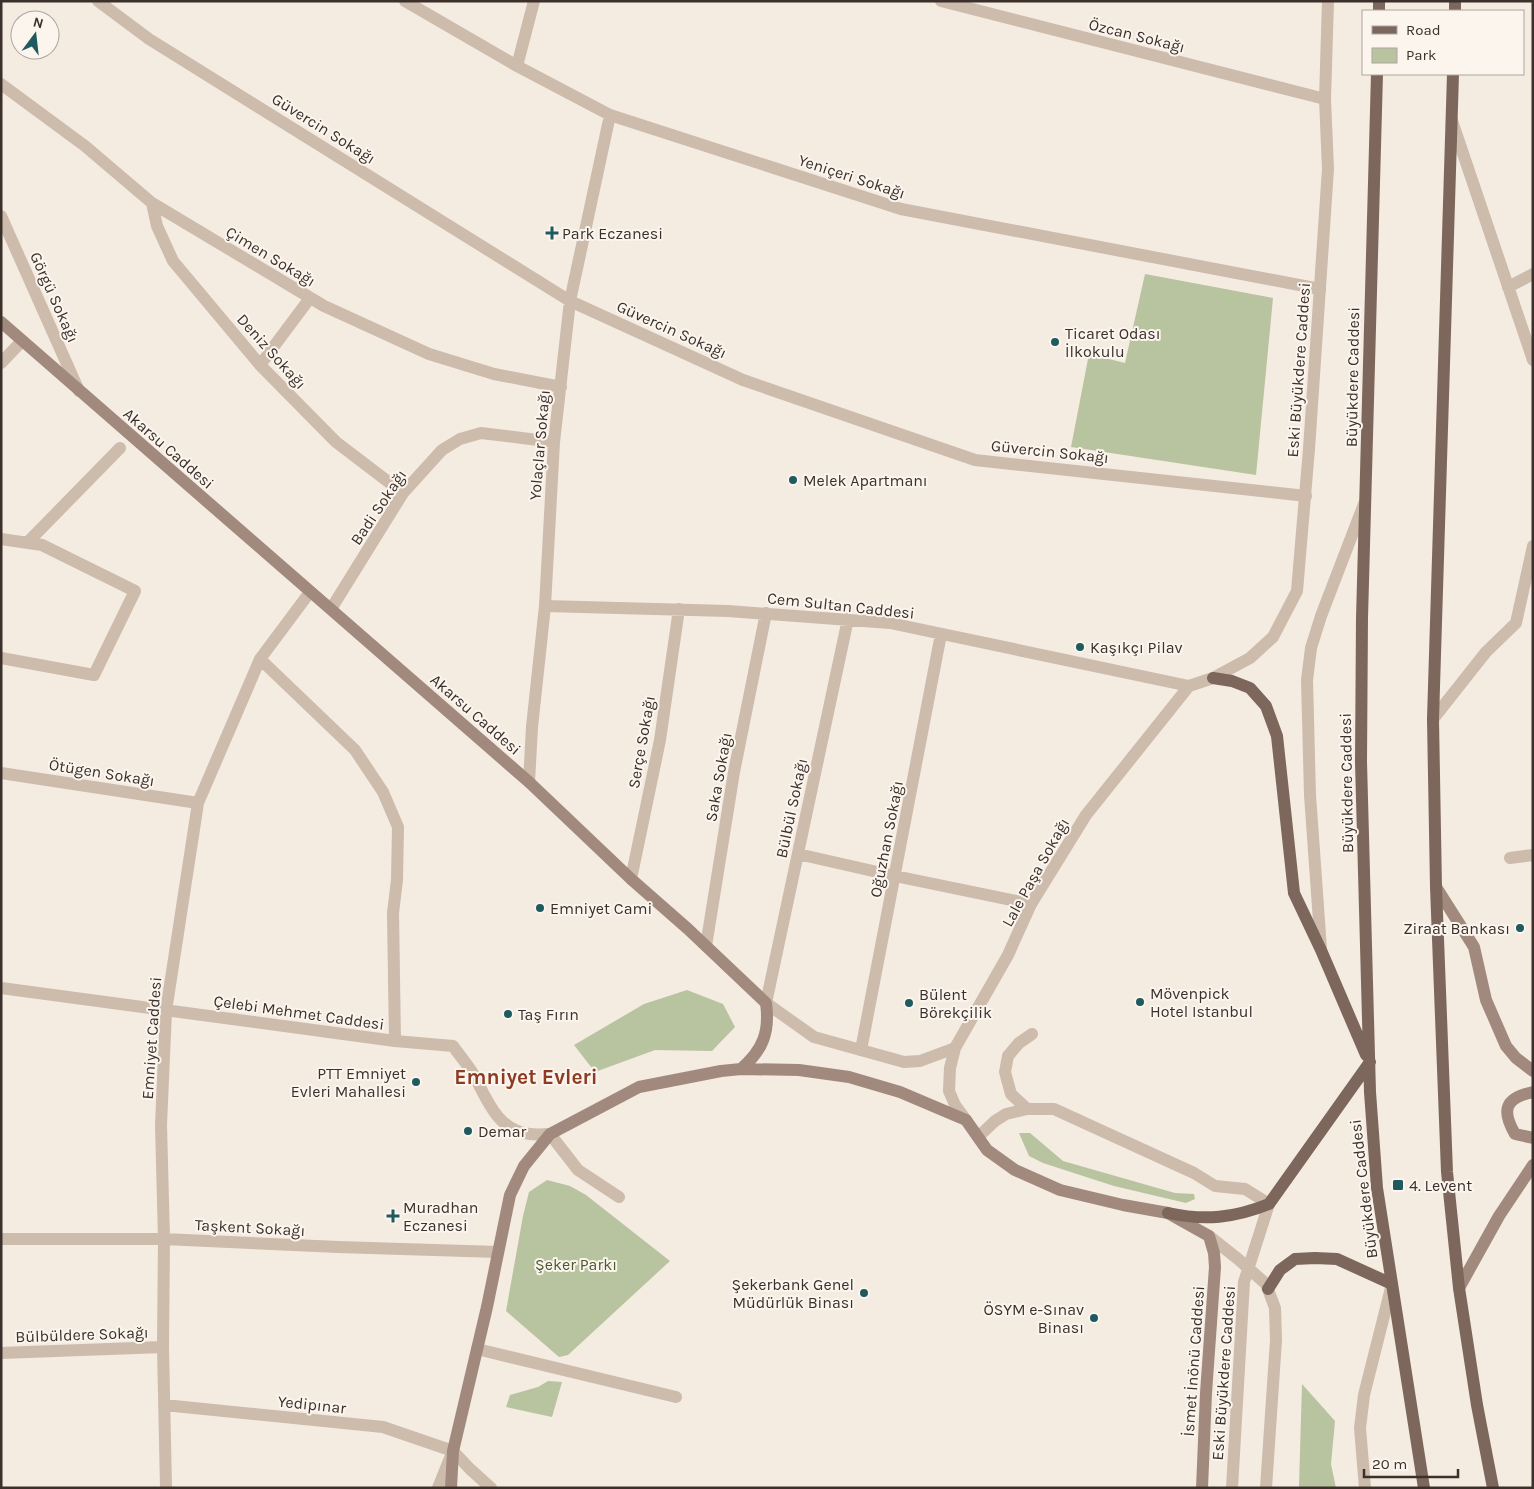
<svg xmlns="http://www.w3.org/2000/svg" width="1534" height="1489" font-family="Karla,sans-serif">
<rect width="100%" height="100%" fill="#f4ebe1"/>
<path fill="#b8c4a0" d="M1145,274l128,24 -17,177 -185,-28 18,-93 36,9z
M687,990l36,14 12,23 -23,24 -57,-1 -60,22 -21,-27 70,-41z
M1019,1133h11l33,28 112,32 19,1 1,5 -9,4 -72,-17 -71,-23 -14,-7z
M547,1180l23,6 16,9 84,66 -102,94 -9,2 -53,-46 17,-95 6,-24z
M548,1381l14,1 -10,35 -46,-10 4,-12 28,-8z
M1302,1384l33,37 -4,43 5,24h-36l-1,-2z"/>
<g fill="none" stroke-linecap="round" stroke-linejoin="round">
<path stroke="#cdbbac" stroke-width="12" d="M1452,121l81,239
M1433,719l53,-67 30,-29 17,-77
M1321,949l-11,-154 -3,-115 4,-32 10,-32 43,-112
M1027,1109l-16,-15 -6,-22 3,-16 11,-13 13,-9
M550,1134l28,36 41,27
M978,1137l17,-16 11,-7 21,-5h27l140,64 21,13 30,3 24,15
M477,1349l199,48
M453,1451l17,18 21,19
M1365,1488l-5,-60 4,-33 28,-111"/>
<path stroke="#cdbbac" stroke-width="12" d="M98,1l51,38 421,262 173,79 232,80 331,36
M405,1l112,65 93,49 291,94 419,80
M941,1l384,98
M517,66l17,-65
M1,84l84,62 67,57 172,103 105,48 65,20 67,13
M152,203l5,23 16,35 87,104 76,77 67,51
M1,216l78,175
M1,363l21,-22
M260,365l50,-67
M1,539l41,6 93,46 -41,84 -93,-17
M27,543l93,-95
M545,606l183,5 162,12 299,63
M331,609l72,-116 39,-43 18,-11 21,-6 73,9
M260,659l95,91 28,42 15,35 -1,53 -4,33 2,128
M1,773l197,30
M529,782l3,-55 13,-121 9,-164 16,-141 40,-186
M798,854l97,22 136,28
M1510,858l23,-3
M631,879l29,-139 19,-131
M706,946l28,-174 32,-159
M766,1003l82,-384
M861,1050l80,-416
M1,1239h163l174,8 160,5
M1,1353l162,-6
M164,1405l219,22 70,24
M166,1488l-3,-141 1,-108 -3,-114 5,-114 32,-208 62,-144 50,-67"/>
<path stroke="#cdbbac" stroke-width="12" d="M1508,287l25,-13
M1,988l394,53 58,5c7,10 15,19 21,29 13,25 24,56 56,59 7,1 14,0 20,0
M766,1003l48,34 90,25 16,-1 35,-13
M966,1120l-11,-15 -6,-14 1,-23 5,-20 53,-93 23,-51 55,-89 103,-129 24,-8 37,-20 23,-21 24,-46 12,-142 19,-280 -3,-70 3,-98
M1209,1236l29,23 28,25 9,24 1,32 -10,148
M438,1488l14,-35
M1232,1488l12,-206 25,-78"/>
<path stroke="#a18a7d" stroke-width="12" d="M1,322l528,460 102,97 57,50 78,74c4,29 -3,47 -25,66
M1436,887l38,60 12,53 20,46 10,12 17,13
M1533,1092c-28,6 -32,18 -18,42l18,4
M1459,1288l40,-72 34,-51
M451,1488l2,-37 34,-144 23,-112 14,-29 26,-32 89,-47 82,-16 20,-2 58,1 50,7 51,15 66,28 21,30 28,20 45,20 63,15 45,8 41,23 5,17 1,14 -9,126 -4,95"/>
<path stroke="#7d675c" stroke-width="12" d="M1379,11v-10
M1455,11v-10
M1377,74l-15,544 -1,144 9,330 7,96 47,300
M1453,74l-20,645 3,168 11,285 12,116 18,117 16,83
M1213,678l19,3 18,7 16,18 11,30 17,157 27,57 45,105
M1168,1213c37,8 66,5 101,-9l101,-142
M1268,1289l12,-19 15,-11 20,-1 22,1 55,25"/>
</g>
<g fill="#1f5a5e" stroke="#fbf5ee" stroke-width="2">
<path d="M549.5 225.5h5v5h5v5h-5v5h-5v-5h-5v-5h5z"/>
<circle cx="1055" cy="342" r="5"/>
<circle cx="793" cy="480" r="5"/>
<circle cx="1080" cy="647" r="5"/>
<circle cx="540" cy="908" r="5"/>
<circle cx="1520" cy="928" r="5"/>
<circle cx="1140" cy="1002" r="5"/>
<circle cx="909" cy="1003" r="5"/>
<circle cx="508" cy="1014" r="5"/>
<circle cx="416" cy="1082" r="5"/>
<circle cx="468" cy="1131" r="5"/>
<rect x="1392" y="1179" width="12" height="12" rx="2.5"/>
<path d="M390.5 1208.5h5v5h5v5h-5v5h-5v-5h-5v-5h5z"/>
<circle cx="864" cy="1293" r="5"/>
<circle cx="1094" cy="1318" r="5"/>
</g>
<g text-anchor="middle" stroke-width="4" stroke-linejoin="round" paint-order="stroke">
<g font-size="16" fill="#3b302b" stroke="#fbf5ee">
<text transform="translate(1137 35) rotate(14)" y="6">Özcan Sokağı</text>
<text transform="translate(324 128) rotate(32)" y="6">Güvercin Sokağı</text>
<text transform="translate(852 176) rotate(18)" y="6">Yeniçeri Sokağı</text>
<text transform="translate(271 256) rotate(31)" y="6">Çimen Sokağı</text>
<text transform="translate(55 297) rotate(66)" y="6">Görgü Sokağı</text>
<text transform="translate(672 329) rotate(24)" y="6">Güvercin Sokağı</text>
<text transform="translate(272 351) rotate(48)" y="6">Deniz Sokağı</text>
<text transform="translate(1298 370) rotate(-86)" y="6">Eski Büyükdere Caddesi</text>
<text transform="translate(1352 377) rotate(-89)" y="6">Büyükdere Caddesi</text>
<text transform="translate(539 445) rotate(-85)" y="6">Yolaçlar Sokağı</text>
<text transform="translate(169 448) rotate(41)" y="6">Akarsu Caddesi</text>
<text transform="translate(1050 451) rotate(6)" y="6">Güvercin Sokağı</text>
<text transform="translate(378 507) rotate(-56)" y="6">Badi Sokağı</text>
<text transform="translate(841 605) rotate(6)" y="6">Cem Sultan Caddesi</text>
<text transform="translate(476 714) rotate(41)" y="6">Akarsu Caddesi</text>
<text transform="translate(641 742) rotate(-80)" y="6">Serçe Sokağı</text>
<text transform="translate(102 772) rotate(9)" y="6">Ötügen Sokağı</text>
<text transform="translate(718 777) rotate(-80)" y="6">Saka Sokağı</text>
<text transform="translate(1346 783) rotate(-91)" y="6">Büyükdere Caddesi</text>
<text transform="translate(791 808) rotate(-78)" y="6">Bülbül Sokağı</text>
<text transform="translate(886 839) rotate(-79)" y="6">Oğuzhan Sokağı</text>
<text transform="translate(1035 872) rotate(-61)" y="6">Lale Paşa Sokağı</text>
<text transform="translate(299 1012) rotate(8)" y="6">Çelebi Mehmet Caddesi</text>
<text transform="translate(151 1038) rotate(-86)" y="6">Emniyet Caddesi</text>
<text transform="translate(1363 1189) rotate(-97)" y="6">Büyükdere Caddesi</text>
<text transform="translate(250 1227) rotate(3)" y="6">Taşkent Sokağı</text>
<text transform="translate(82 1334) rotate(-2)" y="6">Bülbüldere Sokağı</text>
<text transform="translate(1193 1361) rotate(-86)" y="6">İsmet İnönü Caddesi</text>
<text transform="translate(1223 1373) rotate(-86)" y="6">Eski Büyükdere Caddesi</text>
<text transform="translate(312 1404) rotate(6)" y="6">Yedipınar</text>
</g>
<g font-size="16" fill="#3b302b" stroke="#fbf5ee" text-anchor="start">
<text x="562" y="239">Park Eczanesi</text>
<text x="1065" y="339">Ticaret Odası<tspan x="1065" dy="18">İlkokulu</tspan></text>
<text x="803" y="486">Melek Apartmanı</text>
<text x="1090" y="653">Kaşıkçı Pilav</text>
<text x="550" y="914">Emniyet Cami</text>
<text x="1510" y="934" text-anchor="end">Ziraat Bankası</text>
<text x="1150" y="999">Mövenpick<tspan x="1150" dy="18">Hotel Istanbul</tspan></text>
<text x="919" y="1000">Bülent<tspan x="919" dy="18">Börekçilik</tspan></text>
<text x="518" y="1020">Taş Fırın</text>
<text x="406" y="1079" text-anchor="end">PTT Emniyet<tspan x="406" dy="18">Evleri Mahallesi</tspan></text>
<text x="478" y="1137">Demar</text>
<text x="1409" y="1191">4. Levent</text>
<text x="403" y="1213">Muradhan<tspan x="403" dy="18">Eczanesi</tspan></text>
<text x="854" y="1290" text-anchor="end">Şekerbank Genel<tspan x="854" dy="18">Müdürlük Binası</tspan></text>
<text x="1084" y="1315" text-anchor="end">ÖSYM e-Sınav<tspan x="1084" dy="18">Binası</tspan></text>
</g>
<g font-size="16" fill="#4a5a2e" stroke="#fbf5ee">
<text x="576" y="1270">Şeker Parkı</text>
</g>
<g font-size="21" font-weight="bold" fill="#8c3b22" stroke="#fbf5ee">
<text x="526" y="1084">Emniyet Evleri</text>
</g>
</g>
<rect width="1534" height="1489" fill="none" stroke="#3b302b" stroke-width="5"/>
<rect x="1362" y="10" width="162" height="65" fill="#fbf5ee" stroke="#aea6a0"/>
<rect x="1372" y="26" width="25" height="8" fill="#7d675c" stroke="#aea6a0"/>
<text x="1406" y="35" font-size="15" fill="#3b302b">Road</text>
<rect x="1372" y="48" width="25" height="15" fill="#b8c4a0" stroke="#aea6a0"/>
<text x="1406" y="60" font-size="15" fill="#3b302b">Park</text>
<g transform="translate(35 35) rotate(15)"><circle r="24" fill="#fbf5ee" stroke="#aea6a0"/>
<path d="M0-4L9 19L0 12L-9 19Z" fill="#1f5a5e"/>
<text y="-8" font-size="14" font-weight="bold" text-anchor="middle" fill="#3b302b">N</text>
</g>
<path d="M1364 1469v8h94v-8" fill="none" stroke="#3b302b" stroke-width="2.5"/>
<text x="1372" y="1469" font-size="15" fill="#3b302b" stroke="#fbf5ee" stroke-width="4" paint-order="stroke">20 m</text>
</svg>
